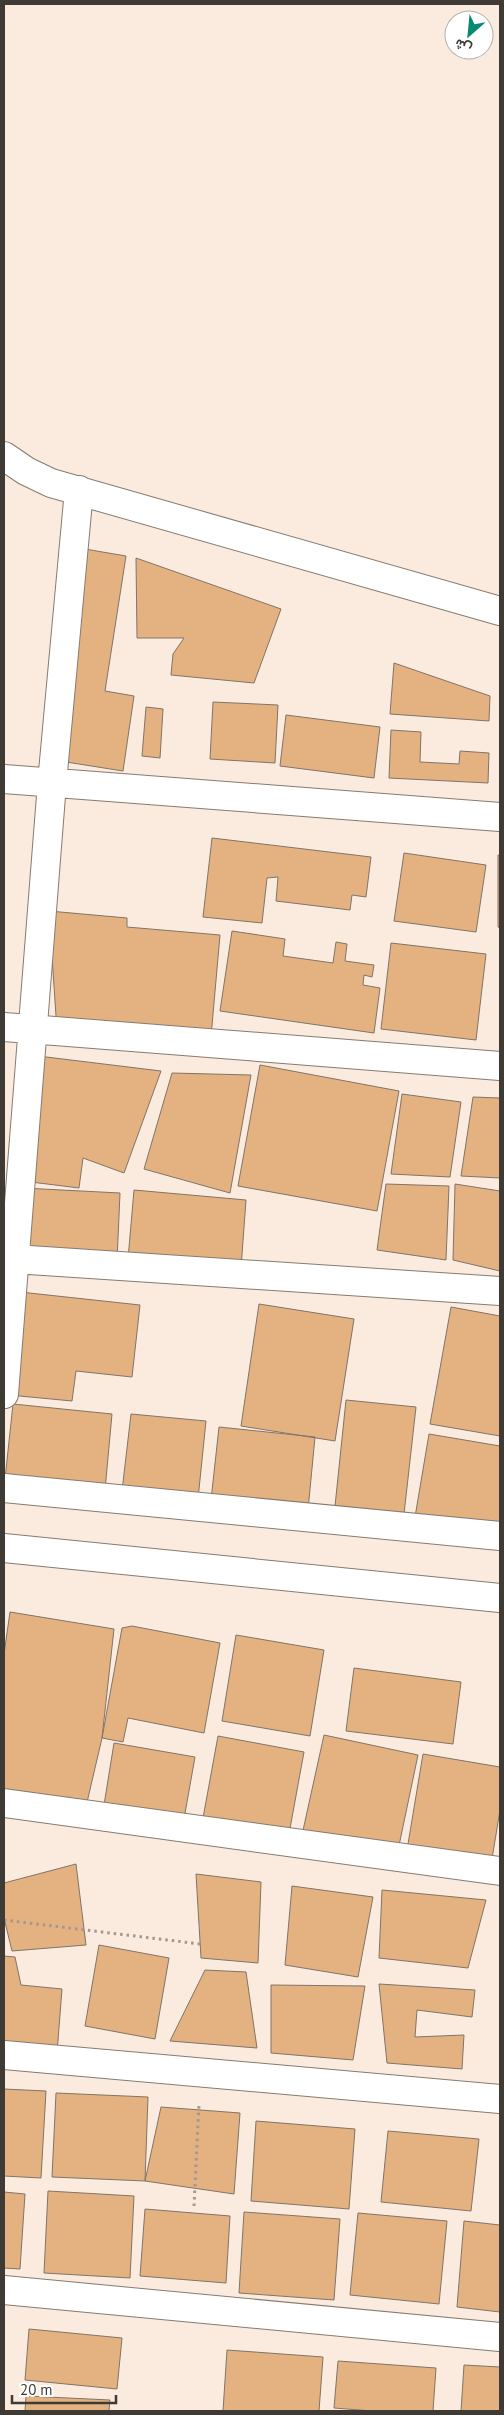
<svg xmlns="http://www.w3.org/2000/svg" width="504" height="2415" font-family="'PT Sans',Vazirmatn,sans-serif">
<rect width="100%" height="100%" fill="#faebde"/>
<path fill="#e4b181" stroke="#817468" d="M73,547l53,9 -21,135 29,5 -11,75 -82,-13z
M136,558l145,51 -27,74 -83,-8 2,-21 11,-16h-47z
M394,663l96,33 -1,25 -99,-7z
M213,702l65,3 -3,58 -65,-4z
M146,707l17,2 -3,49 -18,-2z
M286,715l94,12 -6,51 -94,-12z
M391,730l30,2 -1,30 39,2 1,-13 29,2 -1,30 -99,-5z
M212,838l159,19 -5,40 -14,-2 -2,15 -74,-9 2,-24 -11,1 -5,45 -59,-6z
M404,853l82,12 -10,67 -82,-11z
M498,855h2v73l-2,-1z
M49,911l78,7v9l93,8 -9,102 -154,-6z
M232,931l53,8 -2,17 50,7 3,-21 11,2 -2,17 29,4 -2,12 -8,-2 -1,10 17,3 -6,45 -154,-22z
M391,943l95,11 -10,86 -95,-11z
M38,1056l123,15 -37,102 -41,-15 -4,30 -56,-7z
M260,1065l139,26 -22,120 -139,-25z
M172,1073l79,2 -21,118 -86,-24z
M402,1094l59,8 -11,75 -59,-3z
M473,1097l27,1v80l-39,-2z
M386,1184l63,2 -3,74 -69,-10z
M455,1184l45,7v80l-47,-11z
M23,1188l97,5 -3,68 -97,-5z
M134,1190l112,10 -5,68 -113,-9z
M20,1292l120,13 -8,72 -56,-6 -4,30 -63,-6z
M259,1304l95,15 -19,122 -94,-15z
M451,1307l49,9v120l-70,-12z
M346,1400l70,7 -12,107 -69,-8z
M13,1404l99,10 -7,76 -100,-11z
M131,1414l75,7 -8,78 -76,-8z
M219,1427l96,10 -7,73 -97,-10z
M429,1434l71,12v87l-85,-16z
M10,1612l104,17 -12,109 -17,73 -81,-13v-144z
M132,1626l88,17 -16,90 -76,-15 -5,24 -21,-4 20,-110z
M236,1635l88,15 -14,86 -88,-15z
M354,1668l107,14 -8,62 -107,-13z
M324,1735l94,20 -21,100 -95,-20z
M218,1736l86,16 -15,82 -86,-16z
M114,1743l81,14 -11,62 -80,-14z
M423,1754l77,13v43l-9,55 -84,-15z
M76,1864l10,81 -74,6 -8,-33v-35z
M196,1874l65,8 -3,81 -57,-5z
M292,1886l81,11 -15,80 -73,-12z
M382,1890l104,10 -18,68 -89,-10z
M99,1945l70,13 -14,81 -70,-13z
M4,1956l11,1 6,28 41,4 -5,64 -53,-4z
M205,1970l41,2 11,76 -87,-7z
M379,1984l96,6 -3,27 -55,-7 -2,27 49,-2 -2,34 -75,-6z
M271,1985l94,1 -12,74 -82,-7z
M4,2089l42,2 -5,87 -37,-2z
M56,2093l92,4 -3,84 -93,-4z
M161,2107l79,6 -6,81 -89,-13z
M256,2121l99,8 -6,80 -98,-8z
M388,2131l91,8 -8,72 -90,-9z
M48,2191l86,5 -4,82 -86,-5z
M4,2192l21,2 -5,75 -16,-1z
M145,2209l85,7 -4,67 -86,-7z
M244,2212l96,7 -6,81 -95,-7z
M358,2213l89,8 -8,83 -89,-9z
M464,2221l36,4v87l-43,-5z
M29,2329l93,9 -5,51 -92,-9z
M227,2350l96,7 -4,54h-96z
M338,2361l98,7 -3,43h-61l-38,-3z
M464,2365l36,2v44h-39z
M26,2396l84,4 -1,11h-84z"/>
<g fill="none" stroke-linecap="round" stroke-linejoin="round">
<defs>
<path id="street" d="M4,456l22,15 25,12 449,128
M4,779l496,38
M4,1027l496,39
M14,1259l486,32
M4,1394l48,-611 27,-293
M4,1488l496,48
M4,1548l496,50
M4,1803l496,68
M4,2055l496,44
M4,2290l496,47"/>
</defs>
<use href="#street" stroke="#887b6f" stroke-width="30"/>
<path stroke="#a2988e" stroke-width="3" stroke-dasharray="2.5 4" stroke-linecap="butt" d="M4,1920l196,24
M194,2206l5,-102"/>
<use href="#street" stroke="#fff" stroke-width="28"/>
</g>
<rect width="504" height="2415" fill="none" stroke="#3f3a34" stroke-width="10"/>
<g transform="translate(469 35) rotate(207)"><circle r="24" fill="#ffffff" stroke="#b2b0ae"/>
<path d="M0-4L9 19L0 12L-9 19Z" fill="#038b72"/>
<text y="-8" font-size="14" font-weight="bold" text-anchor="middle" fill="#3f3a34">ش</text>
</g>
<path d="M12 2395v8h104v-8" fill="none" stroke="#3f3a34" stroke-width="2.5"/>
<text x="20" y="2395" font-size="15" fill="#3f3a34" stroke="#ffffff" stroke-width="4" paint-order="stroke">20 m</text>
</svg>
